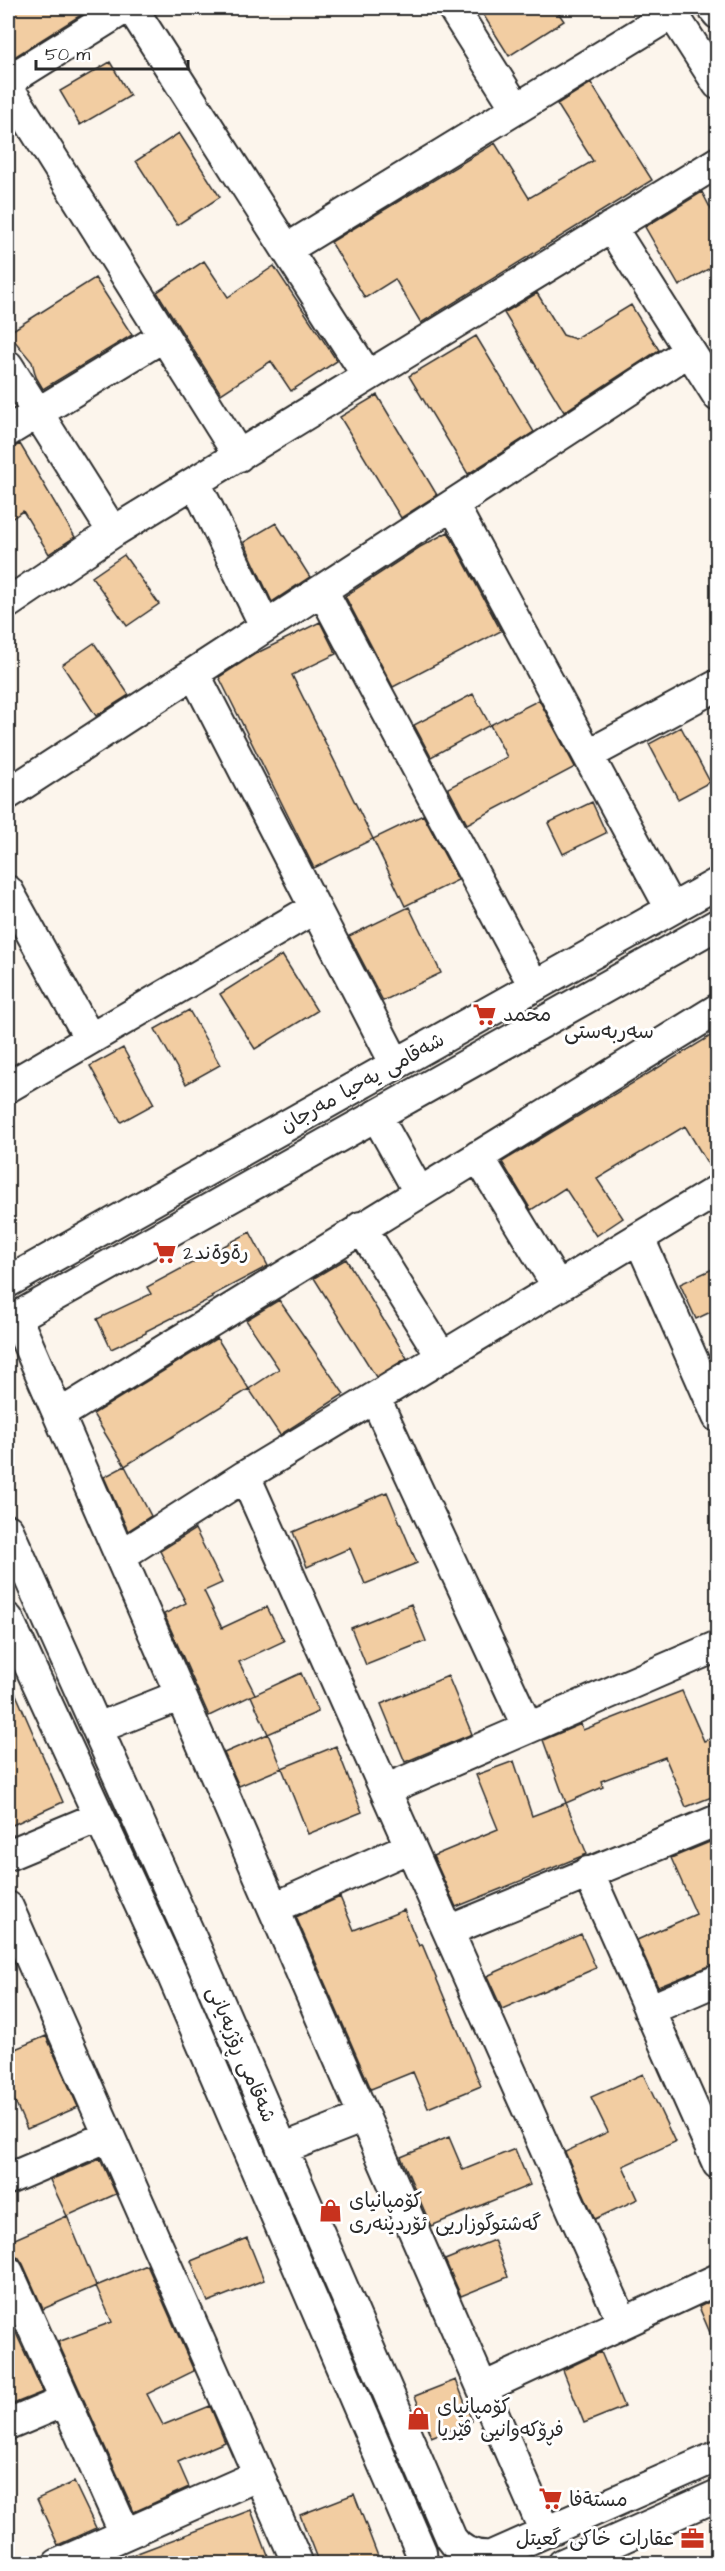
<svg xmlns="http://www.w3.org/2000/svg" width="725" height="2571" font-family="'Architects Daughter','Playpen Sans Arabic',sans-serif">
<rect width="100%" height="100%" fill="#fcf5ec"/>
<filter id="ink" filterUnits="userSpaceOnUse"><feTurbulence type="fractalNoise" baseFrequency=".0167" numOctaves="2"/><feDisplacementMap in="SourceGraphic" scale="12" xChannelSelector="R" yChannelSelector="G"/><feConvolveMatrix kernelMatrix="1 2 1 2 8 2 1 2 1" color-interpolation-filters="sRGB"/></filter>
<g filter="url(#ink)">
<path fill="#f2cda2" stroke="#2b2b2b" stroke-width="1.5" d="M8,8h84l-84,53z
M479,8h76l9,13 -55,35z
M110,62l20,34 -50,29 -20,-34z
M591,83l61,97 -231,143 -26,-44 -30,19 -34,-56 164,-99 34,55 64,-37 -36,-57z
M179,133l41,64 -43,28 -41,-64z
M702,192l15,29v43l-38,22 -34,-59z
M204,261l24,36 46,-31 63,95 -46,30 -20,-30 -50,33 -64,-102z
M95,278l37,57 -89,54 -7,-12 -4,-15 -24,-29z
M537,293l26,42 12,4 56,-34 28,45 -95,62 -60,-99z
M476,336l58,96 -66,42 -59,-98z
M377,395l60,100 -36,23 -61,-101z
M20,444l55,93 -26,17 -26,-43 -15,10v-71z
M276,523l34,54 -38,25 -28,-60z
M448,532l53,99 -108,56 -48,-91 75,-49z
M124,555l35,49 -32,22 -35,-49z
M320,622l16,32 -44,21 81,164 -59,29 -95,-191 36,-23z
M94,643l35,52 -33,21 -34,-51z
M473,694l17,31 -59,32 -17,-32z
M539,700l36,67 -108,57 -19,-36 59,-31 -17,-32z
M681,727l29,55 -32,17 -29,-55z
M592,802l14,31 -43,21 -15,-31z
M423,815l35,65 -53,26 -32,-67z
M409,907l32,66 -58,28 -34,-65z
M282,955l35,56 -62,38 -35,-55z
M189,1010l31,55 -34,19 -31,-55z
M717,1032v141l-3,1 -29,-48 -88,53 26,39 -27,18 -31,-48 -34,22 -29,-48z
M123,1048l31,56 -33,18 -31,-56z
M250,1232l18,34 -57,30 1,2 -66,33v2l-35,16 -14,-30 54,-25 -4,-7z
M346,1259l61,99 -31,19 -62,-99z
M717,1267v42l-21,10 -16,-35z
M279,1300l65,94 -64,41 -31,-46 30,-20 -33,-49z
M217,1338l32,51 -124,77 -32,-52z
M125,1466l26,50 -23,15 -24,-54z
M387,1492l30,71 -52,21 -15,-36 -43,19 -14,-35z
M195,1529l27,54 -18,8 18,37 45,-21 17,34 -45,21 16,32 -46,22 -45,-102 22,-11 -26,-52z
M411,1604l15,37 -60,24 -15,-37z
M301,1673l17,39 -50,22 -17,-38z
M8,1676l55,126 -55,25z
M448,1676l24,58 -67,28 -24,-58z
M682,1691l22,50 13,-5v59l-31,12 -21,-50 -64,24 2,6 -37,16 -23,-63 38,-16 2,6z
M268,1734l14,34 -43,18 -15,-33z
M336,1746l26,66 -54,22 -26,-66z
M514,1761l18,55 34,-13 21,51 -131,53 -23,-51 65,-27 -22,-54z
M717,1839v124l-59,24 -21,-47 59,-26 -25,-56z
M340,1897l14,33 50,-20 15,36 3,-2 59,142 -53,22 -15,-36 -42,17 -75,-172z
M581,1934l15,34 -94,41 -15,-33z
M46,2036l32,71 -51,22 -15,-34 -4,2v-45z
M643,2074l32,68 -52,24 15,33 -43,20 -30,-67 43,-20 -17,-35z
M449,2137l14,33 52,-21 15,36 -99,41 -30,-69z
M100,2159l16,35 -49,22 -17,-36z
M67,2216l29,70 -53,23 -20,-45 -4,-6 -9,-3 -2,-13z
M247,2238l17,42 -56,22 -17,-41z
M494,2240l14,37 -47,19 -16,-36z
M147,2265l47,106 -47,23 16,31 47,-19 15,36 -47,20 11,25 -55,25 -76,-170 54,-20 -16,-36z
M717,2298v51l-18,-42z
M15,2331l28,61 -35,14v-71z
M601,2352l23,55 -40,16 -21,-53z
M456,2380l16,41 -41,16 -16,-41z
M74,2482l22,46 -38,17 -21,-46z
M354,2494l27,70h-62l-19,-49z
M251,2510l20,54h-156l-1,-2z"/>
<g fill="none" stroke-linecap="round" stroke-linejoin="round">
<defs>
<path id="minor" d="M132,8l235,367
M453,8l63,100
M669,8l49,76
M713,8l5,6
M8,81l117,-73
M8,87l231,369
M611,227l107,169
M287,249l386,-236
M8,366l105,166
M8,431l156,-95
M195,482l70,144
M453,505l218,404
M322,590l212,396
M8,603l105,-71 605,-370
M194,673l201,390
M588,755l130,-70
M8,794l681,-443
M8,891l82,148
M8,1087l305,-178
M376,1115l43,77
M478,1156l80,131
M361,1227l81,130
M639,1238l79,179
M8,1282l710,-399
M16,1317l529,1215
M8,1322l710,-398
M375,1398l153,330
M59,1415l659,-406
M245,1476l377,845
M8,1530l193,430 250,578c9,14 24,19 40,18
M120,1556l125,-80 473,-286
M8,1619l164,355 249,578 1,12
M98,1728l83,-33
M385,1790l333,-144
M8,1855l91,-38
M588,1872l130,292
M8,1907l290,657
M274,1908l136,-61
M448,1931l270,-111
M649,2010l69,-30
M282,2149l82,-32
M8,2179l101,-43
M8,2272l117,262
M483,2388l235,-109
M8,2425l57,-24
M58,2564l201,-89
M473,2564l245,-108
M563,2564l155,-69"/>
</defs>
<use href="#minor" stroke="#2b2b2b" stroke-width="34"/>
<use href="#minor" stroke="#fff" stroke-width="30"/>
</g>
</g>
<defs>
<symbol id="supermarket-bare" viewBox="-9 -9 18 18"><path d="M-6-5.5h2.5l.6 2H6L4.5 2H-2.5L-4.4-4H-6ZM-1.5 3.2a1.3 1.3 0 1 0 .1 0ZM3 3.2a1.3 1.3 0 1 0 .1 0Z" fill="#c8321e" stroke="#fff" stroke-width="2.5" paint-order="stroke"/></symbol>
<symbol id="shop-bare" viewBox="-9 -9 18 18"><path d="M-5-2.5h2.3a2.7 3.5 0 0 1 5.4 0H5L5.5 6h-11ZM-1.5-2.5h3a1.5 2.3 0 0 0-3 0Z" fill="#c8321e" stroke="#fff" stroke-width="2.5" paint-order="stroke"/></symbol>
<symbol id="office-bare" viewBox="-9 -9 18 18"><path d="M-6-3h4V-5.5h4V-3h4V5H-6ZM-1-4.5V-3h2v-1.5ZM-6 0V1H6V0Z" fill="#c8321e" stroke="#fff" stroke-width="2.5" paint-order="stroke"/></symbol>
</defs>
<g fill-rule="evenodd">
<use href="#supermarket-bare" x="468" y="998" width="33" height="33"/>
<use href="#supermarket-bare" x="148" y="1236" width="33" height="33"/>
<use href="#shop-bare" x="314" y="2194" width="33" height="33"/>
<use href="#shop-bare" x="402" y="2402" width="33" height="33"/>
<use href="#supermarket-bare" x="534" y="2482" width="33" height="33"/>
<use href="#office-bare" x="676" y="2522" width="33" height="33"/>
</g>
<g text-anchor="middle" stroke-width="6" stroke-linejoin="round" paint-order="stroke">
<g font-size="20" fill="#2b2b2b" stroke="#fff" text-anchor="start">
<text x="503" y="1021">محمد</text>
<text x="183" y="1259">رةوةند2</text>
<text x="349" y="2207">کۆمپانیای<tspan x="349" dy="23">گەشتوگوزاریی ئۆردینەری</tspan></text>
<text x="437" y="2413">کۆمپانیای<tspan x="437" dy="23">فڕۆکەوانیی ڤێریا</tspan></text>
<text x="569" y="2506">مستةفا</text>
<text x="674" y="2545" text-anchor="end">عقارات خاكى گعيتل</text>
</g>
<g font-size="20" fill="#2b2b2b" stroke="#fff">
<text transform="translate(362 1082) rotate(-29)" y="7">شەقامی یەحیا مەرجان</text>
<text transform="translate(242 2054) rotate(67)" y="7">شەقامی ڕۆژبەیانی</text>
</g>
<g font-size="21" fill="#2b2b2b" stroke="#fff">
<text x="609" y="1038">سه‌ربه‌ستی</text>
</g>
</g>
<rect width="725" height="2571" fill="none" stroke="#fff" stroke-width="30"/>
<rect x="15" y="15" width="695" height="2541" fill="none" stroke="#2b2b2b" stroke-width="2" filter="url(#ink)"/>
<path d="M36 60v9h152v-9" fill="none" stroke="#2b2b2b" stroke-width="3"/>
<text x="45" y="60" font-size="18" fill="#2b2b2b" stroke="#ffffff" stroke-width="4.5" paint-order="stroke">50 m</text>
</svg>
